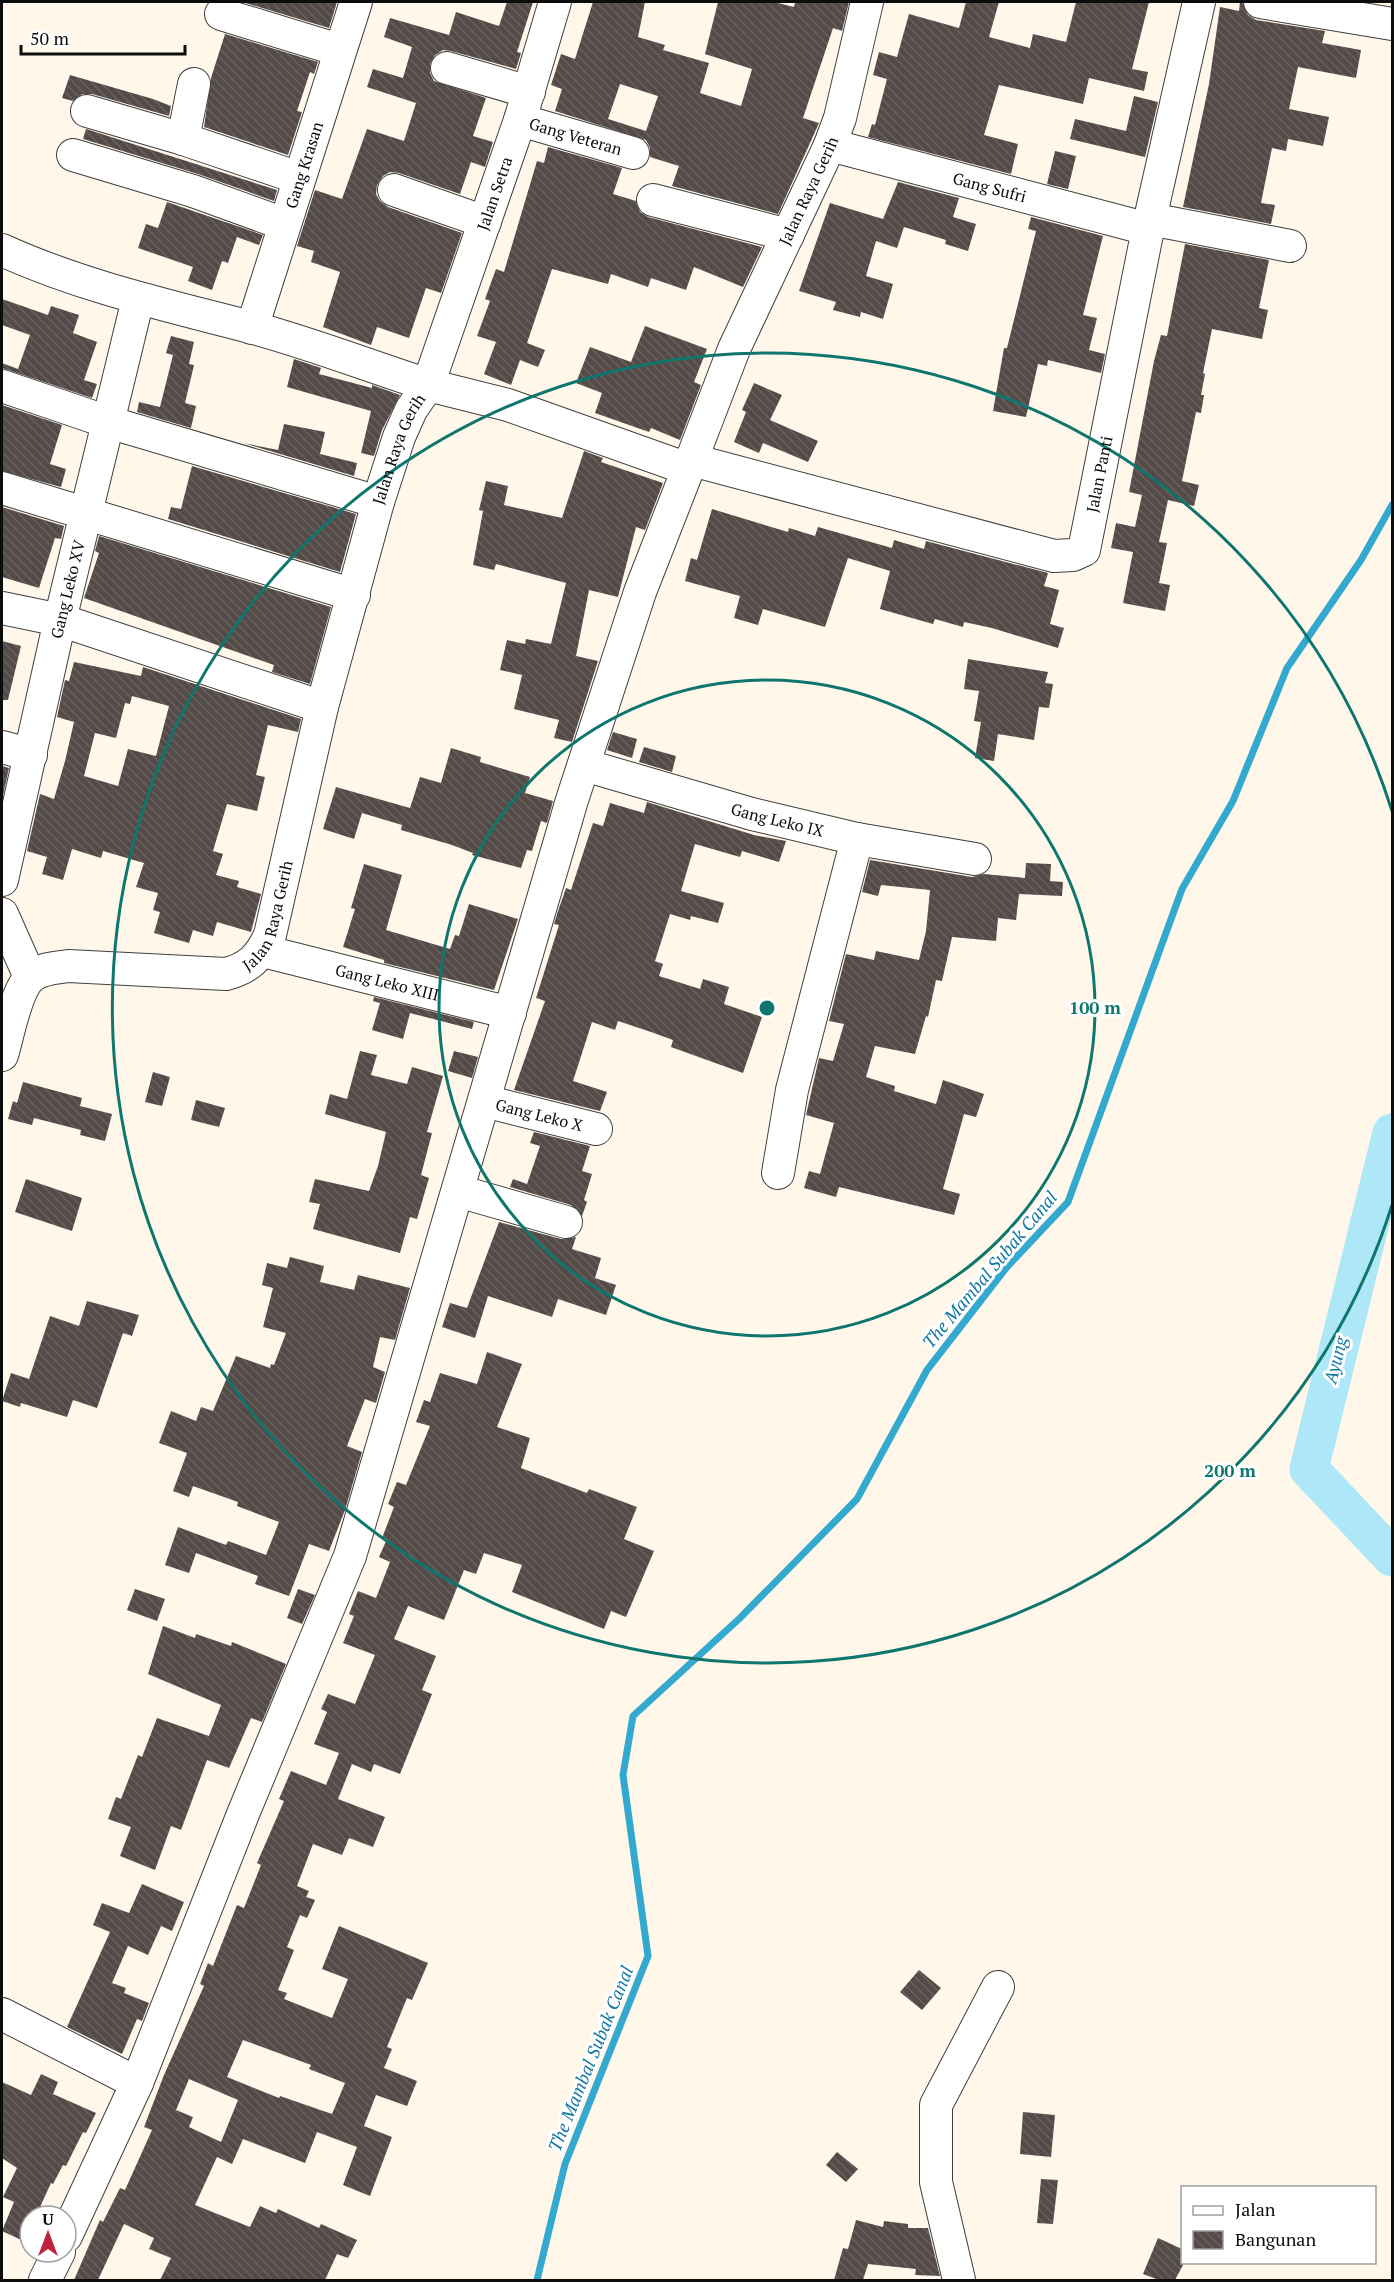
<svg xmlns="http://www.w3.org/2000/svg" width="1394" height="2282" font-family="'PT Serif',serif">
<defs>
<pattern id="building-back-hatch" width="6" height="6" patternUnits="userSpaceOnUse" patternTransform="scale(1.5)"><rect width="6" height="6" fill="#544b48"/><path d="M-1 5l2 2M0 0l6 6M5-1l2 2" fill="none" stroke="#68605e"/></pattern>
</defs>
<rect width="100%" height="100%" fill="#fff8ea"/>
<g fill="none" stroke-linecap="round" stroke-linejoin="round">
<path stroke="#34a9cf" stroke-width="7" d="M537,2280l28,-116 83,-208 -25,-181 10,-59 107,-98 117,-119 70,-129 79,-102 62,-66 114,-313 51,-88 54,-133 74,-108 31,-55"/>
<path stroke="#aee7f7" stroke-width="39" d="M1392,1133l-83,336 83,88"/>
</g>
<path fill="url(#building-back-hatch)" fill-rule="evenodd" d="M242,2h95l-8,26z
M507,2h26l-16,50 4,1 -5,16 -65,-18 -8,-1 -8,5 -5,9v9l4,8 52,17 -13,38 20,6 -8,25 -14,-5 -11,32 -61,-21 -9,-1 -7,4 -6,9 -1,9 4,7 8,6 74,26 -21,60 -15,-5 -17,50 -32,-11 -6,18 -48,-18 17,-55 -29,-10 3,-11 -17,-5 18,-56 27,9 25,-70 37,12 12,-38 -49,-16 6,-18 30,9 9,-31 -28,-10 6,-19 59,17 7,-23 43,14z
M593,2h52l-7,35 27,8 -2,5 46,13 -9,30 41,13 11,-37 -47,-15 13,-52h56l20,5 1,-5h54l-7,29 -9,-3 -30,90 16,5 -41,91 -106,-28 7,-20 -29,-9v-9l-4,-8 -91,-29 7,-22 -11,-4 10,-31 14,5zM620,84l38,12 -12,35 -38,-12z
M966,2h33l-10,35 41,11 3,-14 33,8 10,-40h73l-17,67 16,3 -4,19 -55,-13 -6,26 -84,-19 -15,50 34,9 -7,30 -143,-37 4,-13 3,1 12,-46 -14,-4 6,-23 18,5 12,-43 50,14z
M1240,2h2l6,13 8,5 69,11 -3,12 39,7 -5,28 -58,-11 -9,42 40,8 -6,29 -35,-7 -2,12 -14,-3 -11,55 14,2 -4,19 -88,-17 26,-123 11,-77 19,4z
M225,34l93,28 -4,12 -4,-2 -13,39 5,1 -14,43 -84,-28 7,-49z
M70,75l83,24 18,7 -2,10 -77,-22h-10l-9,7 -11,-3z
M1134,96l24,6 -13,55 -75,-18 5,-20 51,12z
M86,129l191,61 -3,11 -76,-27 -115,-35z
M548,147l74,21 -9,26 23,7 4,11 8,5 114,30 -19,40 -49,-20 -8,23 -35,-12 -3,9 -37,-13 -3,10 -56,-15 -25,74 18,7 -7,17 -18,-7 -9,25 -27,-11 12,-32 -19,-6 13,-35 -5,-2 11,-30 8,3 33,-111 7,2z
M1055,151l21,5 -8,33 -21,-5z
M898,182l61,16 -6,19 23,7 -8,27 -23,-7 1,-4 -42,-13 -7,21 -21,-7 -10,35 27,8 -10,35 -22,-7 -1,5 -27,-7 3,-8 -37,-11 31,-88 53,16z
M167,202l96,33 -4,10 -22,-8 -9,26 -6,-2 -10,29 -24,-9 5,-14 -55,-19 8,-24 12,4z
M1031,217l72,19 -20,79 14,3 -8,32 16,4 -4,19 -53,-13 -1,6 -9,-2 -12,53 -33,-6 11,-63h3l29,-117 -8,-2z
M1185,244l84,16 -10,48 9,2 -6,29 -50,-10 -9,44 2,1 -4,21h3l-3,18 -5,-1 -14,69 17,4 -5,21 -26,-6 -9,42 8,1 -8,40 11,2 -5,26 -42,-8 10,-51 -22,-4 5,-25 19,4 7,-32 -13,-3 25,-131 7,-26 6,1z
M2,299l46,16 3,-9 28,9 -6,18 24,9 -13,38 13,4 -5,14 -90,-30v-5l16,6 12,-34 -28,-10z
M645,326l62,23 -13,33 7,3 -21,55 -29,-12 -2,4 -54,-19 7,-20 -26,-10 14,-36 41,15z
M171,336l23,6 -5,22 5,1 -9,38 11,3 -5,22 -54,-16 2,-10 21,5 13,-52 -7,-2z
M294,359l27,9 -2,6 53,14v-3l28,10 -18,35 -8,26 -13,-3 10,-42 -84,-24z
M754,383l28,12 -12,25 48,21 -10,21 -45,-19 -4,10 -25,-11 12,-30 -4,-2z
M2,405l60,20 -12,39 16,5 -5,18 -59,-16z
M284,424l41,8 -5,22 37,9 -3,13 -111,-33 35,7z
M584,451l19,7 -2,4 62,21 -18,47 -9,-3 -18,70 -29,-7 -13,66 22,5 -26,81 -18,-4 5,-18 -45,-11 8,-34 -22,-5 7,-30 18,4 1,-5 25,5 15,-61 -70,-19 -2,6 -21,-5 10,-54 -4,-1 7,-29 22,5 -4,19 58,13z
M192,466l164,48 -16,58 -172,-53 3,-12 10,2z
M2,507l62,19 -3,13 -6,-1 -16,50 -37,-11z
M712,509l76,23 1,-4 26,8 3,-9 74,21 2,-8 30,9 2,-8 122,32 -4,13 15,4 -9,34 14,4 -6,20 -66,-20 -28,-6 -1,5 -28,-8 -2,5 -53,-15 10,-38 -42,-13 -23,69 -62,-18 -5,16 -24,-7 6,-22 -55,-15 6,-23 6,2z
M99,536l232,71 -21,77 -38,-12 2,-7 -190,-67 15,-45 -4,-2z
M2,641l19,5 -13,54h-6z
M968,659l80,13 -3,11 8,1 -4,24 -10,-1 -5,33 -36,-6 -4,27 -19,-3 6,-36 -7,-1 5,-30 -15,-2z
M74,662l67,14 2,-9 158,52 -3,13 -30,-7 -12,50 9,2 -8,34 -30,-7 -14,47 10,3 -7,21 23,6 -2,6 24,7 -10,38 -34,-10 -4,14 -20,-6 -4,13 -35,-10 6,-21 -7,-2 5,-17 -22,-6 8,-24 -41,-12 -2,7 -29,-9 -9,31 -21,-6 5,-17 -20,-6 13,-57 14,5 11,-38 9,-39 -17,-5 8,-37 4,1zM132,696l37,10 -13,50 -28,-7 -10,37 -34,-10 11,-43 21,5 9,-35 5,1z
M613,732l24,7 -5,19 -25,-8z
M644,747l32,9 -4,16 -33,-10z
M451,748l30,9 -1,5 50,15 -5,16 28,8 -6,22 -6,-2 -9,30 -5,-1 -6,18 -49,-13 1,-2 -21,-8 -51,-15 1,-5 -40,-12 -8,26 -31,-10 13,-42 74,21 10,-31 21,6z
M2,766l7,2 -7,32z
M647,802l107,33 32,6 -7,21 -37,-11 -2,6 -45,-13 -14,47 43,12 -6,20 -27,-7 -1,4 -20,-6 -15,47 8,3 -4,12 41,13 3,-10 26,8 -5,17 38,13 -19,56 -72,-26 2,-7 -22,-8 -33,-11 -3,9 -23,-8 -19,59 34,11 -7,19 -86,-21 31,-89 -9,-3 23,-73 -5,-1 4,-13 8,-23 5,2 22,-67 10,3 7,-23 34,10z
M870,860l102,17 12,-3 41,4 1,-15 25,1 -1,17 13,1 -1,14 -43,-2 -3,26 -18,-2 -2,23 -44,-4 -10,44 -6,-1 -8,37 -2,-1 -11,38 -40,-8 -9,31 29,9 -1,5 42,13 7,-24 41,14 -8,23 -12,-3 -21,75 17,5 -6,21 -115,-28 -3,10 -32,-9 5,-17 11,3 14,-51 -28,-8 13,-57 14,3 11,-37 -15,-3 17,-67 28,6 2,-9 43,9 7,-29 4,-41 -49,-5 -3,11 -16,-4z
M364,864l38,11 -16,55 64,19 5,-14 4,1 10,-32 49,15 -24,71 -110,-27v-3l-41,-13 12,-38 -4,-1z
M374,997l100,25 -2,7 -62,-16 -7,26 -31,-9 8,-27 -7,-2z
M360,1051l17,4 -6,20 36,9 5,-17 31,9 -16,56 5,1 -11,42 8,3 -12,41 -7,-2 -10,36 -87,-24 7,-25 -11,-2 6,-23 54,12 9,-25 8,-34 -61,-18 5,-20 17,5z
M454,1051l24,6 -6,21 -24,-7z
M153,1072l17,5 -8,29 -17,-4z
M23,1082l59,16 -2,8 32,8 -7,27 -25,-6 1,-5 -47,-12 -2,7 -24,-6 5,-18 4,2z
M196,1100l29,8 -6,19 -28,-7z
M534,1132l56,14 -8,25 10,3 -8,26 3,2 -5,14 -11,-11 -61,-18 3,-8 14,5 13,-38 -10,-3z
M26,1179l56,19 -10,33 -57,-19z
M499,1222l62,17 15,-2 -4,12 29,9 -6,20 21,7 -10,30 -48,-16 -6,18 -64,-21 -13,42 -33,-11 8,-24 17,5z
M290,1257l34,9 -4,16 34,8 4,-15 52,13 -15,52 -15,-3 -7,30 12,5 -9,31 -11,-4 -18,47 15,6 -17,58 -16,41 -20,-7 -20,52 -34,-12 3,-8 -62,-23 -7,20 -24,-8 13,-38 48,18 2,-4 38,14 13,-33 -42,-16 1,-4 -45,-16 -4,11 -16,-6 14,-38 -28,-10 12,-32 25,10 5,-14 12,4 23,-55 34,12 1,-4 3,1 12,-32 -23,-6 10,-39 -11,-3 5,-22 20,5z
M87,1301l52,14 -7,21 -9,-3 -26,75 -24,-8 -6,17 -46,-14 -1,4 -18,-6 9,-28 18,6 21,-63 29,10z
M487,1352l35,12 -25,63 33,11 -9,30 66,25 2,-4 48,18 -13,32 30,12 -28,66 -15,-6 -7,18 -92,-37 10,-27 -38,-12 -8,21 -12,-4 -20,50 -36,-14 -14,33 42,17 -14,34 10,4 -32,80 -26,-10 -3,8 -19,-8 -14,35 47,18 -12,30 -24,-9 -7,17 -29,-11 -16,42 12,5 -3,6 9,3 -8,18 -7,-3 -13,32 7,3 -16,40 9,3 -3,6 48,19 16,-39 -26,-10 17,-43 89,37 -16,37 -5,-2 -20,49 5,2 -8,19 33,13 -10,25 -31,-11 -12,31 28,11 -22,59 -27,-11 14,-38 -40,-15 -12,31 -62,-24 -11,25 -15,-7 -22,48 55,22 10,-21 16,7 2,-4 41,19 2,-4 36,16 -9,18 -11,-4 -12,26h-165l11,-22 -22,-9 5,-11 -30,-14 -26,56h-24l26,-60 3,2 17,-34 5,2 27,-60 -8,-3 20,-52 40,-89 -4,-2 8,-21 5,3 24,-61 7,3 17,-43 -4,-2 27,-62 -5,-2 12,-28 35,14 13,-32 -25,-9 13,-32 -6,-3 7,-15 27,10 20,-49 -32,-12 11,-27 -5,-2 9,-23 18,7 14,-36 -11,-5 8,-18 -5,-1 12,-31 -6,-3 9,-22 9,3 24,-59 -14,-4 8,-22 6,2 10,-29 37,11zM243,2040l68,25 -2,4 36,14 -13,31 -52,-18 -1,2 -52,-21zM189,2079l49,21 -17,42 -32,-15 4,-10 -17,-7z
M135,1589l30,10 -8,22 -30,-11z
M298,1589l17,6 -13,29 -15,-6z
M163,1626l32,12 1,-4 35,12 1,-4 54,22 -24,58 -11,-4 -22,50 -22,-8 -26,70 -10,-4 -16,44 -35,-14 11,-29 -23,-8 8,-22 5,2 17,-44 4,2 15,-39 52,18 12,-31 -73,-31z
M142,1884l42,18 -12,29 -11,-5 -13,29 -20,-9 -16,37 14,5 -2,5 25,10 -7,18 -5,-2 -15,35 -55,-27 43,-95 -17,-7 9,-22 27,10z
M919,1970l22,18 -19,22 -22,-18z
M41,2074l17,8 -5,12 43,19 -10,20 -3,-1 -17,34 -3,-1 -10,19 -2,-1 -15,33h-6v28l-28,-13 12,-29 -11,-5 14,-29 -15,-10v-76l29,13z
M1023,2112l32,3 -4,42 -31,-3z
M837,2152l21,17 -12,13 -20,-17z
M1041,2179l17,1 -5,44 -16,-1z
M856,2220l27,7 1,-6 24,3v4h20l12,48 -25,-1 1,-6 -48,-5 -5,16h-29l9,-32 5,1z
M1158,2238l24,11 1,16 -8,15h-16l-16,-6z"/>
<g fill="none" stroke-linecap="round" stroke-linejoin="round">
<defs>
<g id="minor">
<path d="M1260,2l132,22"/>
<path d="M221,14l118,36"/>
<path d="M447,68l82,24"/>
<path d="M87,111l96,28 116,39"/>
<path id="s1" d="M520,120l113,33"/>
<path d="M183,139l11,-55"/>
<path id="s2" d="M830,145l318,84"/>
<path d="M73,155l120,36 91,33"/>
<path d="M394,190l91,32"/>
<path d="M653,200l135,35"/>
<path d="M1150,219l140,27"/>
<path id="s3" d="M2,250c79,36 164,55 248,77 60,16 119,39 178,58l92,-265 35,-118"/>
<path id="s4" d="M252,328l104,-326"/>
<path d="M2,386l106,36 270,80"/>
<path id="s5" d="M692,460l362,96 19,-1 11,-5 66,-331 49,-217"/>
<path d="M2,488l352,107"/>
<path d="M2,608l58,12 262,87"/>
<path d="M2,747l29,8"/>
<path id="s6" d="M584,765l168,49 105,25 118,20"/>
<path id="s7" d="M2,880l58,-260 78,-321"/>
<path d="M2,914l28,63"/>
<path id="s8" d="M263,951l247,62"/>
<path id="s9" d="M2,1055c6,-19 14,-67 30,-79 10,-8 24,-8 36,-10l158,8c23,-6 34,-17 44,-39l52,-228 56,-205 21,-65 12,-27 17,-25 80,20 180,64 46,-120 96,-204 10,-27 27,-116"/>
<path id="s10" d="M484,1101l112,28"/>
<path d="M778,1173l14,-83 65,-251"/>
<path d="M458,1191l108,31"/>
<path d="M2,2014l135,69"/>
<path d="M66,2236l71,-153 106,-269 107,-258 222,-756 68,-208 48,-123"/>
<path d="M45,2280l14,-28"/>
<path d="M959,2280l-23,-98v-77l62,-118"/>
</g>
</defs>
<use href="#minor" stroke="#3f3f3f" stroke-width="34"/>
<use href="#minor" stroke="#fff" stroke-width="32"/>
</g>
<g fill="none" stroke="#0f766e" stroke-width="3">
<circle cx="767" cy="1008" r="328"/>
<path d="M1392 1205A655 655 0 1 1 1392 811"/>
</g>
<g text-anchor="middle" stroke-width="6" stroke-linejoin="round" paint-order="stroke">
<g font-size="16" fill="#0c0c0c" stroke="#fff">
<text dy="6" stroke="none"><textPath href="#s1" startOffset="58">Gang Veteran</textPath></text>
<text dy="6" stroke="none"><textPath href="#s4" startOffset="171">Gang Krasan</textPath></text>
<text dy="6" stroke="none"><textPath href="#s2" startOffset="165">Gang Sufri</textPath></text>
<text dy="6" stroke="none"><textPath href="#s9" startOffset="1494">Jalan Raya Gerih</textPath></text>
<text dy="6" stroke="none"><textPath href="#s3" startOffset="650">Jalan Setra</textPath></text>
<text dy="6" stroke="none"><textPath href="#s9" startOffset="846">Jalan Raya Gerih</textPath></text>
<text dy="6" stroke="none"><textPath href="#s5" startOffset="483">Jalan Panti</textPath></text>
<text dy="6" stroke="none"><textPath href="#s7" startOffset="298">Gang Leko XV</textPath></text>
<text dy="6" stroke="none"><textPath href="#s6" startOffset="201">Gang Leko IX</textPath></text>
<text dy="6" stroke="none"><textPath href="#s9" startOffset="360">Jalan Raya Gerih</textPath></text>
<text dy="6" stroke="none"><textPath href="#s8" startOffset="128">Gang Leko XIII</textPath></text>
<text dy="6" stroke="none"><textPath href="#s10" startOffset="57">Gang Leko X</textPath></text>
</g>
<g font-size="18" font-style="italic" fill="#13779f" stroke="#fff">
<text transform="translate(990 1270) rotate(-50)" y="6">The Mambal Subak Canal</text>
<text transform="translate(1336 1360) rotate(-76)" y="6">Ayung</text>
<text transform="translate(591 2059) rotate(-68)" y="6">The Mambal Subak Canal</text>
</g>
</g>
<circle cx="767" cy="1008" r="9" fill="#0f766e" stroke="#fff" stroke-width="3"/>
<g font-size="18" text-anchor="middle" font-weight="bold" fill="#0f766e" stroke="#fff" stroke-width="6" stroke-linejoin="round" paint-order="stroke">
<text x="1095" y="1014">100 m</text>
<text x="1230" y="1477">200 m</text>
</g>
<rect width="1394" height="2282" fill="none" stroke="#0c0c0c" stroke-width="6"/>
<rect x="1181" y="2186" width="195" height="78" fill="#ffffff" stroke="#9e9e9e" stroke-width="1.5"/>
<rect x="1193" y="2206" width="30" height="9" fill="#ffffff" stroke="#9e9e9e" stroke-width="1.5"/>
<text x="1235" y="2216" font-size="18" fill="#0c0c0c">Jalan</text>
<rect x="1193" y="2231" width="30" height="18" fill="url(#building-back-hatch)" stroke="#9e9e9e" stroke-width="1.5"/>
<text x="1235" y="2246" font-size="18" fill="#0c0c0c">Bangunan</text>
<g transform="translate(48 2234)"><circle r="28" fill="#ffffff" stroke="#9e9e9e" stroke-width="1.5"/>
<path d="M0-4.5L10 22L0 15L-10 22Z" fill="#be2240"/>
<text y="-9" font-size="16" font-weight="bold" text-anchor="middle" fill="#0c0c0c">U</text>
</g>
<path d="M21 45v9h164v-9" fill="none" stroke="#0c0c0c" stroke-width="3"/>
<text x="30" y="45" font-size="18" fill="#0c0c0c" stroke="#ffffff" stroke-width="4.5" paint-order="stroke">50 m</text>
</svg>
